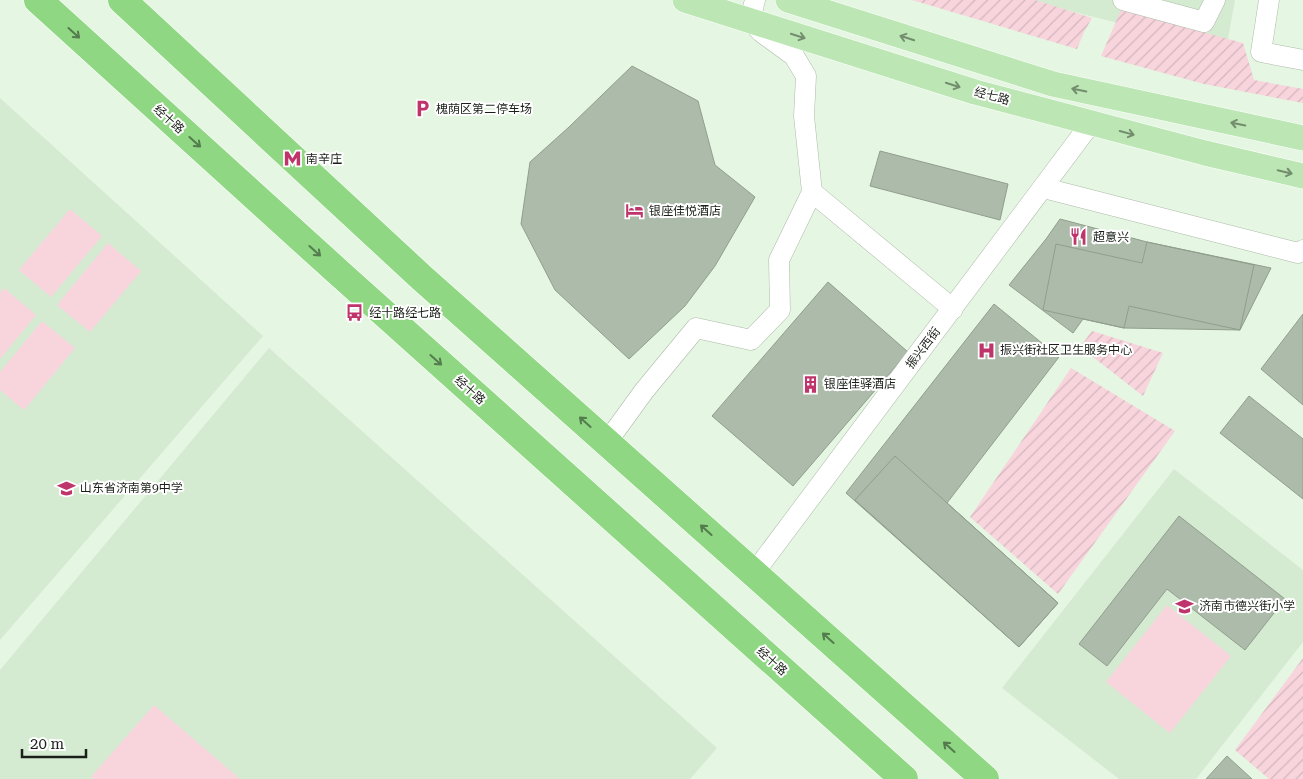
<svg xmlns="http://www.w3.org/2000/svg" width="1303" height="779" font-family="'Roboto Serif','Noto Sans SC',serif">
<defs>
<pattern id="garden-furrows" width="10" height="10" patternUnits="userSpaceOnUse" patternTransform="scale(1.25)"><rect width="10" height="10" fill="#f8d4dd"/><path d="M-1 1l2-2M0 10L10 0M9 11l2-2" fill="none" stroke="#d4b6bd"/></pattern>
</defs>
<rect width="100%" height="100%" fill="#e5f6e2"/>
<path fill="#d5ebd1" d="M1026,0h209l-9,50z
M0,98l263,238 -263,304z
M269,348l448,400 -27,31h-690v-109z
M1174,469l129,101v72l-107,137h-77l-117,-91z"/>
<path fill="#f8d4dd" d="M70,209l32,27 -51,61 -32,-27z
M108,243l33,28 -51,61 -33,-27z
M4,288l32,27 -36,44v-66z
M42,321l33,27 -51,62 -24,-20v-18z
M1167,605l64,51 -61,77 -64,-51z
M154,705l86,74h-146l-3,-2z"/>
<path fill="url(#garden-furrows)" d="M912,0h123l57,18 -8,14 -7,17z
M1121,10l122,33 11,37 49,9v14l-99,-19 -103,-28z
M1092,331l71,22 -20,43 -63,-49z
M1071,368l104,63 -117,163 -88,-77z
M1303,658v121h-34l-34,-29z"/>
<path fill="#adbcaa" stroke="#909f8d" d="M632,66l66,35 17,64 40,32 -40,69 -30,40 -56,53 -74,-69 -34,-66 9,-62 39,-35z
M880,151l128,33 -8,36 -130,-34z
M1060,219l87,23 124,26 -31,62 -116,-2 -41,-9 -10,14 -64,-48 37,-46z
M1147,242l107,23 -14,65 -111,-24 -5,22 -81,-18 13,-66 86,19z
M828,282l80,70 -115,134 -81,-70z
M994,304l65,53 -112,146 111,100 -39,44 -173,-154z
M1303,314v91l-42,-36z
M1249,396l54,43v60l-83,-66z
M895,456l163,147 -39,44 -164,-147z
M1179,516l106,83 -40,51 -78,-61 -60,77 -28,-22z
M1227,756l25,23h-46z"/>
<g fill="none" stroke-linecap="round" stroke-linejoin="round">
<defs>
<path id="minor" d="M1123,0l81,22 11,-22
M1269,0l-8,52 42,8
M1044,188l254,65 5,-3
M812,192l141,117
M607,442l37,-51 52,-63 55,12 29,-30 -1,-50 33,-68 -8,-76 2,-40 -12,-20 -33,-24 -11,-12 5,-20
M754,573l337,-450"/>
<path id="major" d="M685,0l290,92 230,61 98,23
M788,0l265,84 250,54"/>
<path id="highway" d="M38,0l300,272 566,507
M122,0l300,278 563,501"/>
</defs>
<use href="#minor" stroke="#acbba9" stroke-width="21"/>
<use href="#major" stroke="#fff" stroke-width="26"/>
<use href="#highway" stroke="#fff" stroke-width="29"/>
<use href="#minor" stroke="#fff" stroke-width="20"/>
<use href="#major" stroke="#bce7b4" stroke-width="25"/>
<use href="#highway" stroke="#8fd782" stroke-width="28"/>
</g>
<defs><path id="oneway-shaft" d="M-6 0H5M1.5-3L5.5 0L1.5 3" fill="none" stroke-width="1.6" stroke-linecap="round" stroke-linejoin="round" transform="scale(1.25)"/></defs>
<g stroke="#547c4e">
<use href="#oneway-shaft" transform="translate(74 33) rotate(42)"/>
<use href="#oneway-shaft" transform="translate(195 142) rotate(42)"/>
<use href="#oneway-shaft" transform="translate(315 251) rotate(42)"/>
<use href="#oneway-shaft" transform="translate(436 360) rotate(42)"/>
<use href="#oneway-shaft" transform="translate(585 422) rotate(-138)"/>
<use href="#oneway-shaft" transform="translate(706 530) rotate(-138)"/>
<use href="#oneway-shaft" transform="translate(828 638) rotate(-138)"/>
<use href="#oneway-shaft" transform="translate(949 747) rotate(-138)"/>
</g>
<g stroke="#738d6e">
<use href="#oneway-shaft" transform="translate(798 36) rotate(18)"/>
<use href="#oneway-shaft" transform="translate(907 38) rotate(-162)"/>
<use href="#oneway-shaft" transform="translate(953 85) rotate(18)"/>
<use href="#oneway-shaft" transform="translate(1079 90) rotate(-168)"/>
<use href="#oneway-shaft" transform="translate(1238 124) rotate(-168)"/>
<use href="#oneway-shaft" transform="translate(1127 133) rotate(15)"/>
<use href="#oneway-shaft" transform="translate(1285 172) rotate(13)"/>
</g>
<defs>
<symbol id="parking-bare" viewBox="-9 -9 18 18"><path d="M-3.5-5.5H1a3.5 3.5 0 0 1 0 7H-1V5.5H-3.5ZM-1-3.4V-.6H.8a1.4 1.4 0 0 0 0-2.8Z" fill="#bf346b" stroke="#fff" stroke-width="2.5" paint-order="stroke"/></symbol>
<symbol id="metro-bare" viewBox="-9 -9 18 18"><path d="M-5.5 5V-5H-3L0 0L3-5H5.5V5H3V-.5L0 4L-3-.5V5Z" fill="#bf346b" stroke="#fff" stroke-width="2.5" paint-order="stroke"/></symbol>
<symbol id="hotel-bare" viewBox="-9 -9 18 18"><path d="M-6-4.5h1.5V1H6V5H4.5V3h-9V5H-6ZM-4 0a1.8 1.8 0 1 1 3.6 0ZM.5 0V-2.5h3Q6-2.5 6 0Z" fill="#bf346b" stroke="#fff" stroke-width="2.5" paint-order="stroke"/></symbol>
<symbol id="restaurant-bare" viewBox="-9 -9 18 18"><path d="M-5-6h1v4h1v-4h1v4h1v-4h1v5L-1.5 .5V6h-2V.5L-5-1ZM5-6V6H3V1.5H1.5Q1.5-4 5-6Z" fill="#bf346b" stroke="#fff" stroke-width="2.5" paint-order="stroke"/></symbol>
<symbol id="bus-bare" viewBox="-9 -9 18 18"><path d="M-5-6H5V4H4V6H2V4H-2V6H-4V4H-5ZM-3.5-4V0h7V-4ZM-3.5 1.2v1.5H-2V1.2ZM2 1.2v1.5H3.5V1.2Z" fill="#bf346b" stroke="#fff" stroke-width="2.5" paint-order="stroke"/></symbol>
<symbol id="hospital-bare" viewBox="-9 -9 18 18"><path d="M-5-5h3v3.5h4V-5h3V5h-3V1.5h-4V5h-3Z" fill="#bf346b" stroke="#fff" stroke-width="2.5" paint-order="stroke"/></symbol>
<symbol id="building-bare" viewBox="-9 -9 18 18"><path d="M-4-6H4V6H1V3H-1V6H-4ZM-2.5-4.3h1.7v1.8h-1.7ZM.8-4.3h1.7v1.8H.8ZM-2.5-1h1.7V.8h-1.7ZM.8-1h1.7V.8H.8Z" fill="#bf346b" stroke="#fff" stroke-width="2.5" paint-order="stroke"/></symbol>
<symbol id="school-bare" viewBox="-9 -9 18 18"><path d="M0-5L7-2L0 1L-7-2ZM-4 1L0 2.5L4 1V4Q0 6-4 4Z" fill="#bf346b" stroke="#fff" stroke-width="2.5" paint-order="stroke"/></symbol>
</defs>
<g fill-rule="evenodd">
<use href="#parking-bare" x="410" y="96" width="25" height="25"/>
<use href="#metro-bare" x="280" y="146" width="25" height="25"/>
<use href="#hotel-bare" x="622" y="198" width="25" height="25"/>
<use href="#restaurant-bare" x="1066" y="224" width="25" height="25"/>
<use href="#bus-bare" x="342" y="300" width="25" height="25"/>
<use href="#hospital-bare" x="974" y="338" width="25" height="25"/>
<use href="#building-bare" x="798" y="372" width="25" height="25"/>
<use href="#school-bare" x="54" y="476" width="25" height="25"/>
<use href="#school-bare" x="1172" y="594" width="25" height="25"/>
</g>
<g text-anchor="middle" stroke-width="4" stroke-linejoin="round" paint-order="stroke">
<g font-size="12" fill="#1a2019" stroke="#fff">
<text transform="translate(992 96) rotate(15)" y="4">经七路</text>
<text transform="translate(169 119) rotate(42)" y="4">经十路</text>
<text transform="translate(923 348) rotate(-53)" y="4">振兴西街</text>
<text transform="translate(470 390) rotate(42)" y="4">经十路</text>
<text transform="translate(772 661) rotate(42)" y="4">经十路</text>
</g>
<g font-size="12" fill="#1a2019" stroke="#fff" text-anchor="start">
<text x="436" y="113">槐荫区第二停车场</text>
<text x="306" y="163">南辛庄</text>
<text x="649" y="215">银座佳悦酒店</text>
<text x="1093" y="241">超意兴</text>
<text x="369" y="317">经十路经七路</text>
<text x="1000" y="354">振兴街社区卫生服务中心</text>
<text x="824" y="388">银座佳驿酒店</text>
<text x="80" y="492">山东省济南第9中学</text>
<text x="1199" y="610">济南市德兴街小学</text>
</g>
</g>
<path d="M22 749v8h64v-8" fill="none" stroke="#1a2019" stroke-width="2.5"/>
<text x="30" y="749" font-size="15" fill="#1a2019" stroke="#ffffff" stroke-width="4" paint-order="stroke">20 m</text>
</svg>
